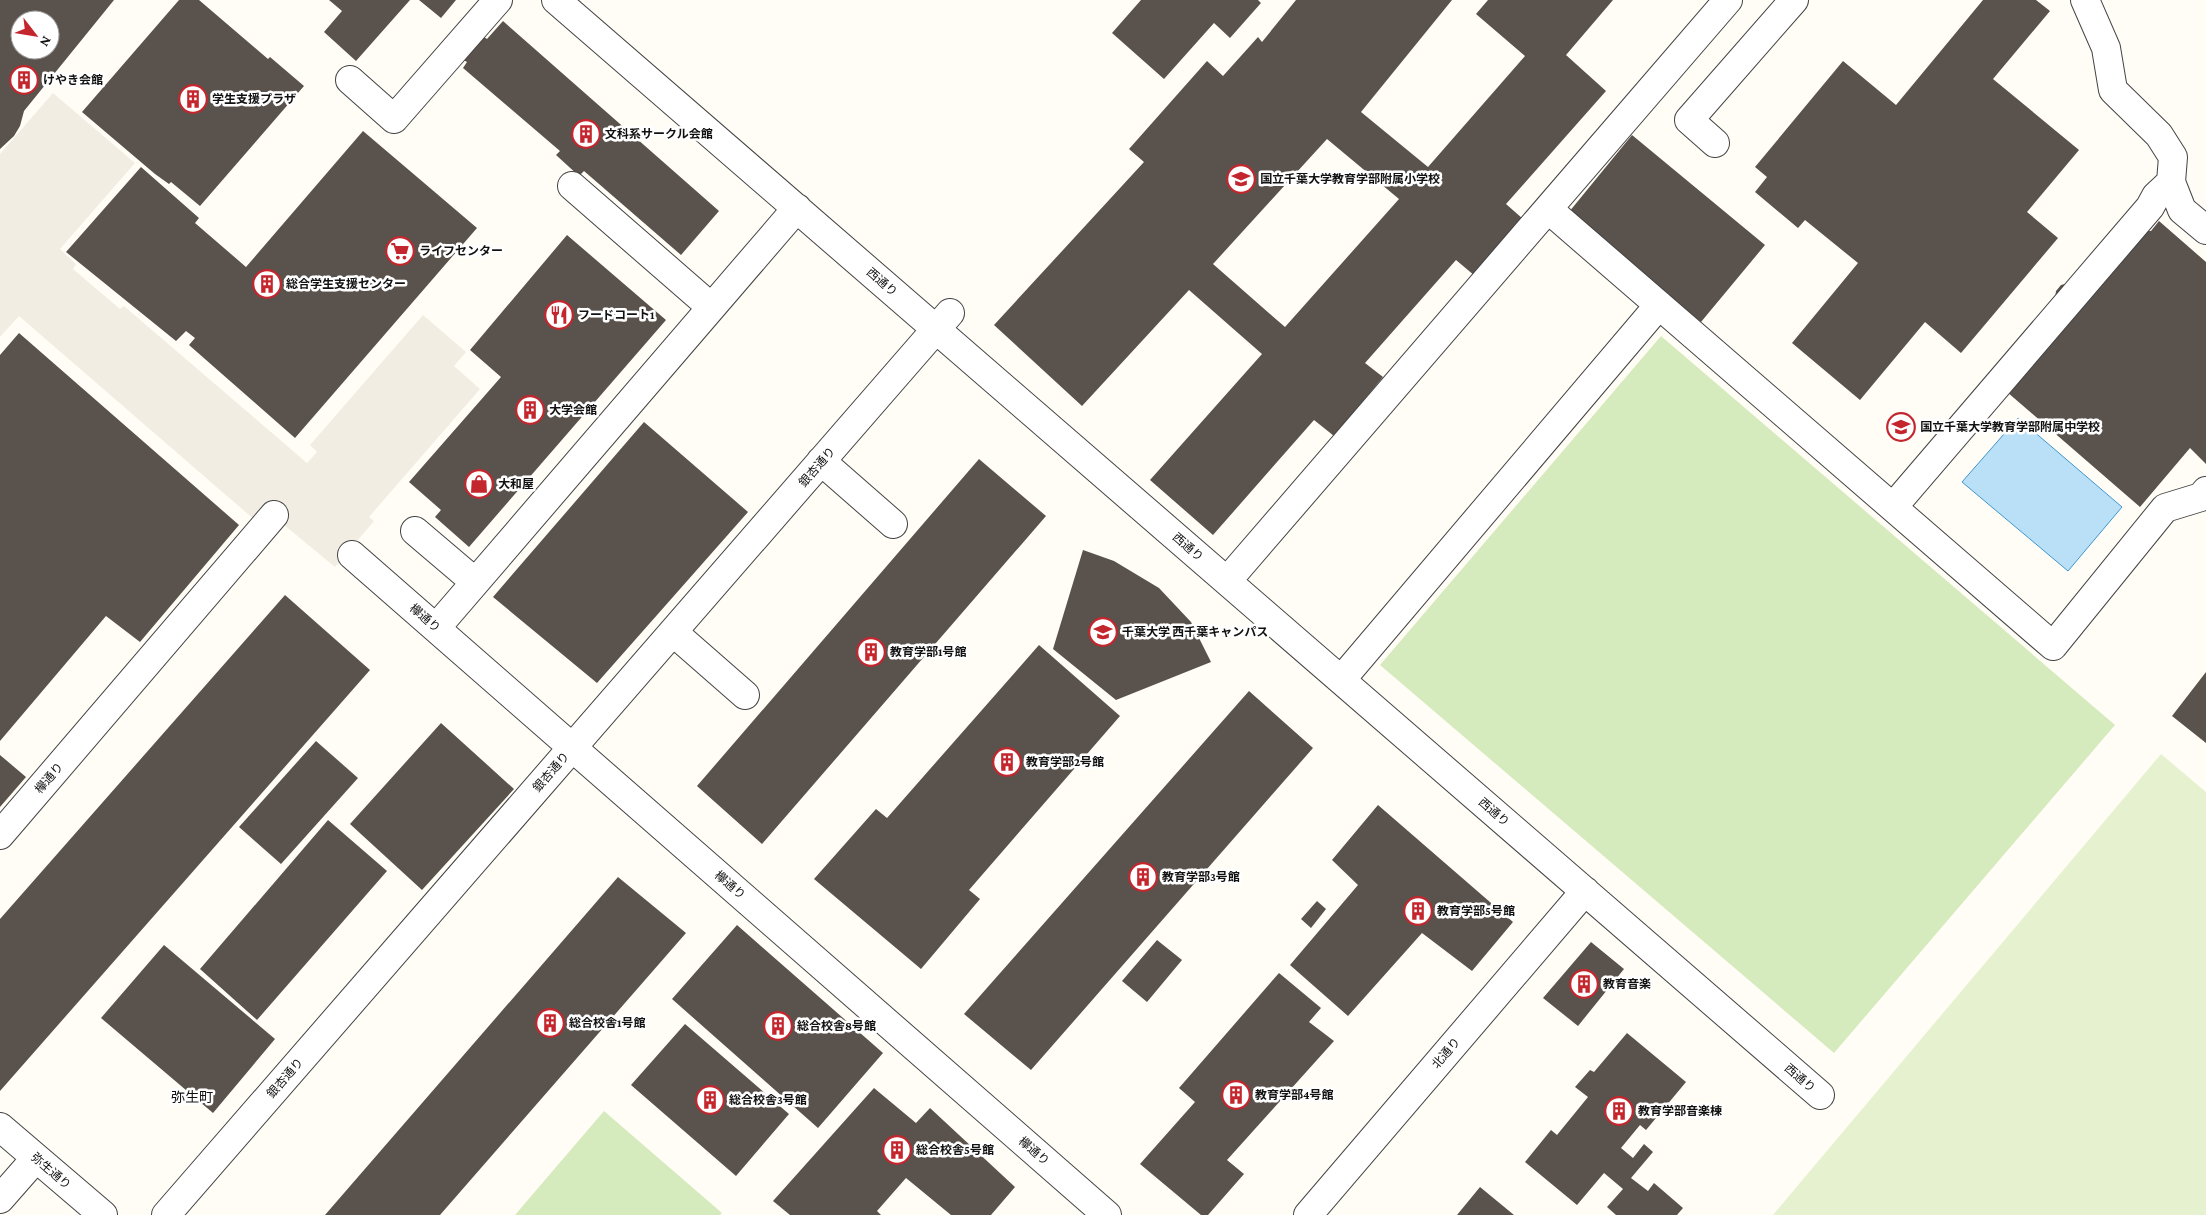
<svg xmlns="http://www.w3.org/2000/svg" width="2206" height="1215" font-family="'Crimson Pro','Noto Sans JP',serif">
<rect width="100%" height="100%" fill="#fffdf5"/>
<path fill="#d5ebbd" d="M1661,336l454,389 -281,328 -454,-388z
M604,1111l118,102 -2,2h-205z"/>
<path fill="#e6f2cf" d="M2161,754l45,38v423h-433z"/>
<path fill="#f1ede2" d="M53,93l82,70 -75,86 16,15 -3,5 47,40 4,-3 183,157 10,-11 -7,-7 113,-130 43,37 -12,14 26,23 -111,128 5,4 -39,46 -57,-47 -14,8 -245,-212 -19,21v-183z"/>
<path fill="#b9e0f7" stroke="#3f96cf" d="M2018,418l104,89 -54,64 -106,-89z"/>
<path fill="#5a524d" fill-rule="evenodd" d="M0,0h114l-90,111 -4,15 -6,10 -14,13zM20,20h30v30h-30z
M179,0h20l69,59 2,-2 34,29 -104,120 -29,-24 -2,2 -14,-10 -73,-62z
M329,0h81l-54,61 -32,-29 18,-21z
M419,0h37l-15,18z
M1141,0h117l3,3 -31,35 -16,-15 -50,56 -52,-46z
M1296,0h156l-91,112 67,55 97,-111 -49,-42 12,-14h125l-47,55 40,36 -100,113 17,15 -48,57 -19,-16 -91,103 18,14 -49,59 -20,-16 -101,115 -63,-55 112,-126 -73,-64 -107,116 -88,-81 150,-163 -15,-13 78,-88 16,15 35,-39 4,5zM1327,139l72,60 -114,128 -72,-63z
M1983,0h53l14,11 -57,68 86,71 -52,62 31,26 -97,115 -36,-31 -65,78 -68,-57 66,-80 -53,-43 -7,8 -43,-36 12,-15 -12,-10 88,-106 53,44z
M503,21l216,190 -38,44 -97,-84 -5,5 -23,-21 4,-4 -97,-83 4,-6 -10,-6 20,-24 10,7z
M363,131l114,97 -182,210 -106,-93 6,-7 -9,-7 -10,10 -110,-89 75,-85 58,51 -4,5 51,44z
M1632,135l133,110 -64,77 -132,-110z
M2159,221l47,41v202l-16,-16 -50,59 -133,-115 48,-93 1,-8 5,-6 8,-2 56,-52h26z
M567,235l99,85 -197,227 -34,-30 6,-7 -32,-28 92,-105 -31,-27z
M19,333l220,192 -99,117 -34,-26 -106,125v-386z
M644,422l104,90 -151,171 -104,-86z
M979,459l67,57 -284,328 -65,-58z
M1083,550l31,11 45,27 32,34 20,40 -95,38 -63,-51z
M285,595l85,75 -370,421v-172z
M1039,645l81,71 -151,174 11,9 -59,70 -107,-90 62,-70 11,9z
M2206,672v71l-34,-27z
M1249,691l64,57 -282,322 -67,-56z
M441,723l73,66 -92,101 -72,-66z
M316,741l42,37 -77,86 -42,-37z
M0,755l26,22 -26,30z
M1378,805l135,117 -41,49 -50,-38 -74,83 -58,-51 68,-80 -26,-25z
M328,820l59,51 -130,149 -57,-51z
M618,877l68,56 -246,282h-115z
M1317,901l9,8 -15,19 -10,-9z
M737,925l146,128 -65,75 -146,-129z
M1157,940l25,20 -35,42 -25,-21z
M1591,942l33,27 -46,57 -35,-28z
M164,945l111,94 -62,74 -112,-95z
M1279,973l42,35 -12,14 25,19 -107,119 17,14 -36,41h-7l-61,-51 55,-62 -16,-14z
M685,1024l104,90 -53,62 -105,-91z
M1627,1033l59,49 -40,48 -6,-5 -19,23 12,10 11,-14 9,8 -22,26 17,13 6,-8 29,25 -6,7h-61l-9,-8 16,-18 -19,-16 -27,32 -52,-43 26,-32 6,5 31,-38 -13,-10 15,-17 4,2z
M874,1088l42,35 14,-15 85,79 -24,28h-40l-45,-37 -29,33 4,4h-91l-17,-14z
M1480,1187l34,28h-57z"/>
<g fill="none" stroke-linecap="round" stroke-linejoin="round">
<defs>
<path id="minor" d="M556,0l1264,1095
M2085,0l21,48 7,42 46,45 14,22 -2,25 11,28 24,20
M350,80l44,39 104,-119
M1715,143l-26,-23 105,-120
M572,186l139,121
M1548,209l505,437 112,-138 36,-11 5,-6
M821,461l72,63
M1893,507l257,-300 6,-11 15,-14
M415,531l60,51
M352,555l755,660
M1227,581l501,-581
M436,628l361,-420
M673,632l72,63
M1341,680l318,-375
M0,835l274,-320
M0,1127l103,88
M0,1199l36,-41
M166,1215l784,-902
M1308,1215l277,-324"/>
</defs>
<use href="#minor" stroke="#444" stroke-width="30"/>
<use href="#minor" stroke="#fff" stroke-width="28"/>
</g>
<defs>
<symbol id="building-ring" viewBox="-11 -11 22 22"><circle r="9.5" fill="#fff" stroke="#c4262e" stroke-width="1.5"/><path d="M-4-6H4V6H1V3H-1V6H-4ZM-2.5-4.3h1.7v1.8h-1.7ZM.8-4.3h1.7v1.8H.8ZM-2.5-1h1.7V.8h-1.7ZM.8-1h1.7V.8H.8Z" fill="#c4262e"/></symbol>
<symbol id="school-ring" viewBox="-11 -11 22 22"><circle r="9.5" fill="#fff" stroke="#c4262e" stroke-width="1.5"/><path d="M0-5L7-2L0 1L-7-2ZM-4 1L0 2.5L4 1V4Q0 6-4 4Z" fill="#c4262e"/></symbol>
<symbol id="supermarket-ring" viewBox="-11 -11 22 22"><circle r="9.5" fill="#fff" stroke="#c4262e" stroke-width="1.5"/><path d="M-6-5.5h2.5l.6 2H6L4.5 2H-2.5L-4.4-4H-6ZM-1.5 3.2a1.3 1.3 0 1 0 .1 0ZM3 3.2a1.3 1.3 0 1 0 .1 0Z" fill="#c4262e"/></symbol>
<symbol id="restaurant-ring" viewBox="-11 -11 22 22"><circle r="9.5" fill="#fff" stroke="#c4262e" stroke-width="1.5"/><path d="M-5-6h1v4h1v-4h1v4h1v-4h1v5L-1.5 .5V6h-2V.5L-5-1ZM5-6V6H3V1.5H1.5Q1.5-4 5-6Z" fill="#c4262e"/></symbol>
<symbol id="shop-ring" viewBox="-11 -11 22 22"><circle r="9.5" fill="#fff" stroke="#c4262e" stroke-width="1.5"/><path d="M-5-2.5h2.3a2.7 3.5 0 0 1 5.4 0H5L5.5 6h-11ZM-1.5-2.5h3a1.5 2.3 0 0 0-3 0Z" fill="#c4262e"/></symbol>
<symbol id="university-ring" viewBox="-11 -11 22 22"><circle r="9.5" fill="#fff" stroke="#c4262e" stroke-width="1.5"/><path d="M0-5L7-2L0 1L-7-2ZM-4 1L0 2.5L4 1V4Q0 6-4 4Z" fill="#c4262e"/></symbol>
</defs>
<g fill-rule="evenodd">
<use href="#building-ring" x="8" y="64" width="32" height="32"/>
<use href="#building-ring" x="177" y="83" width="32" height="32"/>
<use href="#building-ring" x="570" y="118" width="32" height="32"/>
<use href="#school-ring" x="1225" y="163" width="32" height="32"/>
<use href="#supermarket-ring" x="384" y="235" width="32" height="32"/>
<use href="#building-ring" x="251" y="268" width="32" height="32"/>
<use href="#restaurant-ring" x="543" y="299" width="32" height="32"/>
<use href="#building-ring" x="514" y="394" width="32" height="32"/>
<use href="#school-ring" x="1885" y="411" width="32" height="32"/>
<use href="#shop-ring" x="463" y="468" width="32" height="32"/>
<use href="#university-ring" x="1087" y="616" width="32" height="32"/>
<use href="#building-ring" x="855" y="636" width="32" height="32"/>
<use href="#building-ring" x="991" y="746" width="32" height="32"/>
<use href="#building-ring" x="1127" y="861" width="32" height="32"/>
<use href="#building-ring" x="1402" y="895" width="32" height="32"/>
<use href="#building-ring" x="1568" y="968" width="32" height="32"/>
<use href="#building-ring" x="534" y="1007" width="32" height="32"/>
<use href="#building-ring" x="762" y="1010" width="32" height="32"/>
<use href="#building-ring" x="1220" y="1079" width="32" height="32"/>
<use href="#building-ring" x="694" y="1084" width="32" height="32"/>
<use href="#building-ring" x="1603" y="1095" width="32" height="32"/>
<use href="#building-ring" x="881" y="1134" width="32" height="32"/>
</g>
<g text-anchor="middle" stroke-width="5" stroke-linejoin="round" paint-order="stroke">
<g font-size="12" font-weight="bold" fill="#111" stroke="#fff" text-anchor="start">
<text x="43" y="84">けやき会館</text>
<text x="212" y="103">学生支援プラザ</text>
<text x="605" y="138">文科系サークル会館</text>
<text x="1260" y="183">国立千葉大学教育学部附属小学校</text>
<text x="419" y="255">ライフセンター</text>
<text x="286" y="288">総合学生支援センター</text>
<text x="578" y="319">フードコート1</text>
<text x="549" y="414">大学会館</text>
<text x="1920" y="431">国立千葉大学教育学部附属中学校</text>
<text x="498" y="488">大和屋</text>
<text x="1122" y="636">千葉大学 西千葉キャンパス</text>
<text x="890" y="656">教育学部1号館</text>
<text x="1026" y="766">教育学部2号館</text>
<text x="1162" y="881">教育学部3号館</text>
<text x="1437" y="915">教育学部5号館</text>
<text x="1603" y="988">教育音楽</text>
<text x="569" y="1027">総合校舎1号館</text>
<text x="797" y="1030">総合校舎8号館</text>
<text x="1255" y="1099">教育学部4号館</text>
<text x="729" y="1104">総合校舎3号館</text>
<text x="1638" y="1115">教育学部音楽棟</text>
<text x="916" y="1154">総合校舎5号館</text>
</g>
<g font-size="12" fill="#111" stroke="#fff">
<text transform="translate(882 282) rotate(41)" y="4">西通り</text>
<text transform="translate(817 467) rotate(-49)" y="4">銀杏通り</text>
<text transform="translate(1188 547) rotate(41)" y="4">西通り</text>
<text transform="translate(425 618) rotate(41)" y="4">欅通り</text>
<text transform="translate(551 772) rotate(-49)" y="4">銀杏通り</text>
<text transform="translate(49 778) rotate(-49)" y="4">欅通り</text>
<text transform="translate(1494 812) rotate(41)" y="4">西通り</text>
<text transform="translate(730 885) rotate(41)" y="4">欅通り</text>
<text transform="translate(1446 1053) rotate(-49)" y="4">北通り</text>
<text transform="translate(285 1078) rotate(-49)" y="4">銀杏通り</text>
<text transform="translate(1800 1078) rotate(41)" y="4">西通り</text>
<text transform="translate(1034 1151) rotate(41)" y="4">欅通り</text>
<text transform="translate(51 1171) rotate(41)" y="4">弥生通り</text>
</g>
<g font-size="14" fill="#111" stroke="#fff">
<text x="192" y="1102">弥生町</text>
</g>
</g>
<g transform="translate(35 35) rotate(121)"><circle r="24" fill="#ffffff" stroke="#a0a0a0"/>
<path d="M0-4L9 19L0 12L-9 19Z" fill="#c4262e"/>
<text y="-8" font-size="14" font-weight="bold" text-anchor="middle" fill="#111111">N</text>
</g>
</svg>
